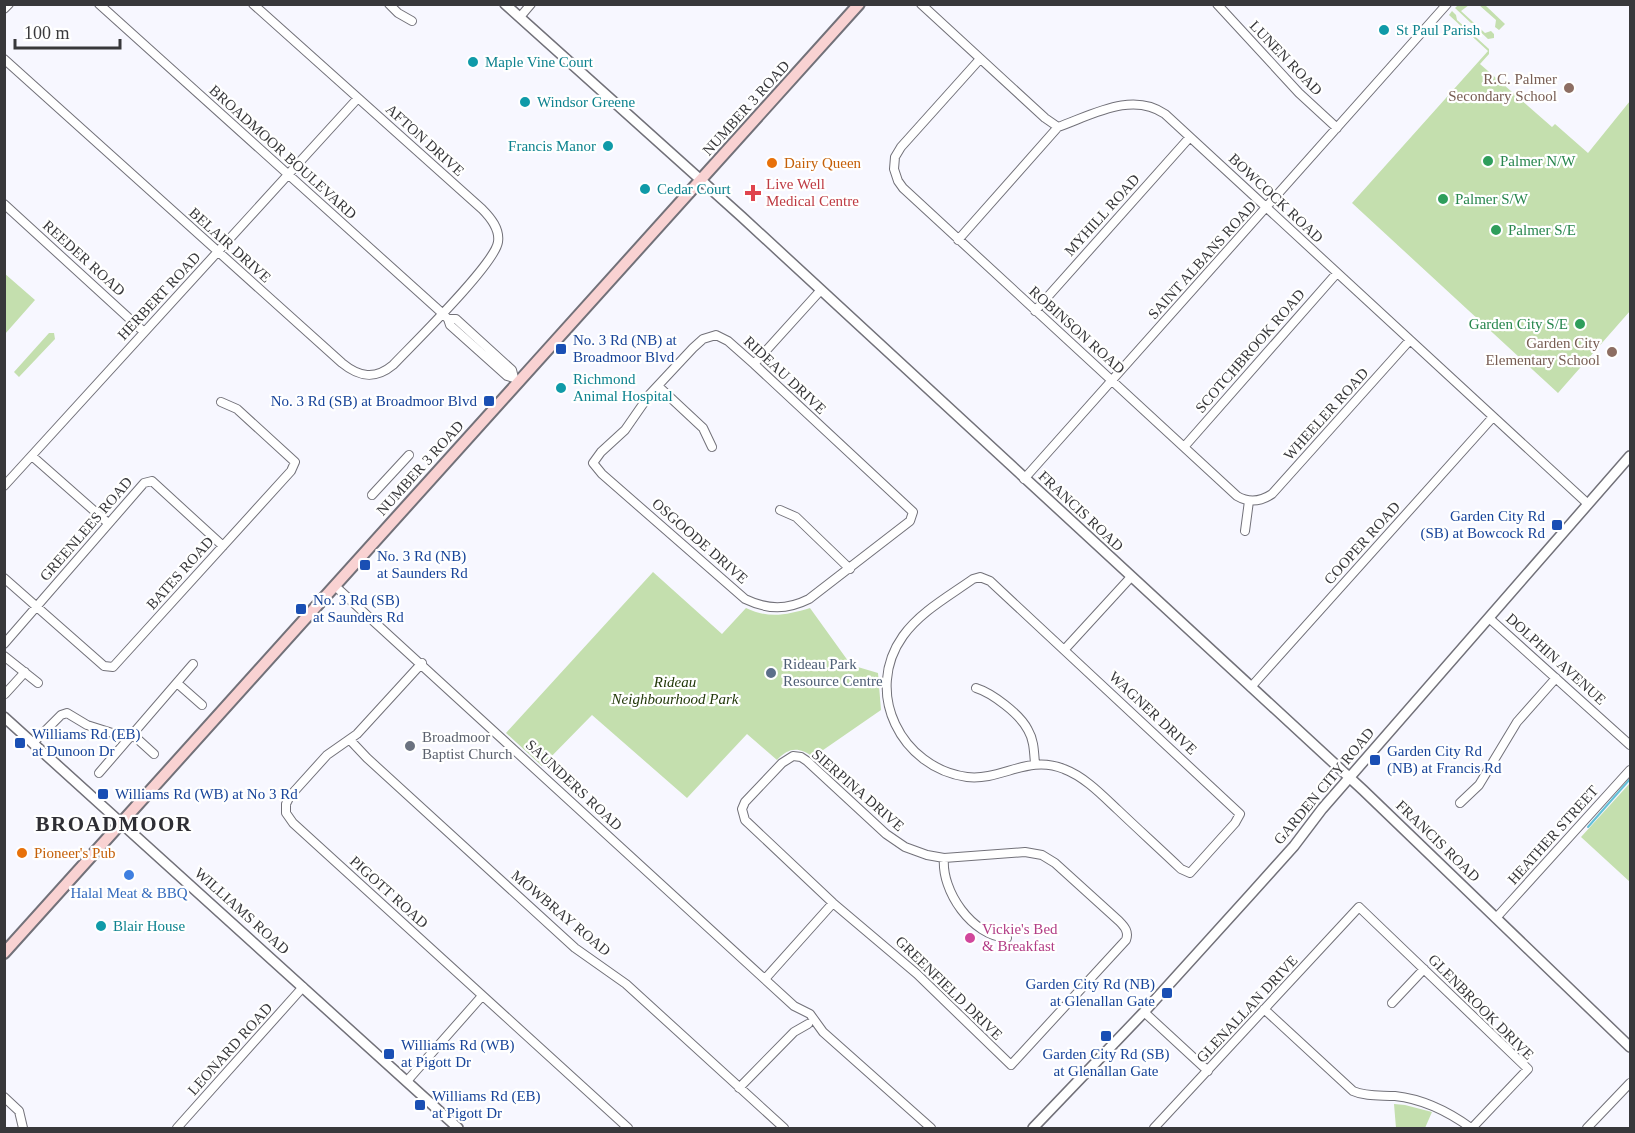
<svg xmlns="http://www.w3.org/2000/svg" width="1635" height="1133" font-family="'Times New Roman',serif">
<rect width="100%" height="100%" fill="#f7f7ff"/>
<path fill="#c4dfae" d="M1458,5h11l-8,6 24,22 6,-2 3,3v4l-6,1 -33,-31z
M1479,5h6l20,19 -6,6 -4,-3 1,-7z
M1452,11l4,4 1,5 32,29v5l-9,10 72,63 3,-3 33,29 42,-52v210l-72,82 -206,-190 136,-152 -39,-36z
M4,273l31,27 -30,34h-1z
M49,333h5l1,6 -36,38 -5,-5z
M653,572l69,62 24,-26c22,11 41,7 64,0l41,57 27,8 3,37 -68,47c-14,-10 -24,-10 -36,3l-30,-26 -60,64 -95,-83 -50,51 -36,-33z
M1630,783v99l-49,-45z
M1394,1104l11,1 27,7 -7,16h-29z"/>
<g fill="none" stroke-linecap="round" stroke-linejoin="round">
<path stroke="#63c1d8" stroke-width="2" d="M1588,827l42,-48"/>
<defs>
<path id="minor" d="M99,4l343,309 6,6 2,6 57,51 7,2 5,4
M389,4l9,9 14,8
M921,4l124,114 13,9c34,-12 74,-36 107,-13l423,390
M1217,4l82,89 38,35
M4,9l5,-5
M520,17l11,-13
M4,59l338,304c17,14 33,17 51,2 20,-21 102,-101 105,-123 2,-13 -7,-24 -16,-33l-229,-205
M980,59l-79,88 -6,10 -1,12 4,12 5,7 334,308c12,7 23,6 35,-2l138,-154
M4,204l140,128
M958,240l100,-113
M1035,311l155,-174
M448,319h8l56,51 2,8
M716,335l12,6 26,23 159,148 -3,9 -101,78c-22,11 -41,11 -64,0l-143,-125 -9,-11 8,-11 24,-22 25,-36 43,-46 10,-9z
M754,364l66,-73
M658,386l45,42 9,19
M1184,447l153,-174
M32,456l76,67
M1024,479l423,-475
M4,486l354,-388
M372,495l37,-40
M780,510l16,7 54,52
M1245,531l4,-30
M980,577l10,4 250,233 -5,9 -45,50 -9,-4c-21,-20 -42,-39 -63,-59 -16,-15 -33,-33 -54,-41 -36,-15 -62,12 -97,8 -66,-9 -104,-85 -64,-141 17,-24 46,-40 70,-57z
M4,578l100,88 9,1 178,-196 4,-9 -58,-53 -16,-7
M335,586l459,420 16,8 13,18 108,96
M1489,618l141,127
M4,644l140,-161 8,-2 71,65
M1065,649l66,-72
M4,656l34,27
M422,663l-65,71 -30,21 -37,41 -4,8v9l7,10 335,305
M177,683l25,22
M1251,687l242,-270
M976,688c16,5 44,26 52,42 6,10 6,22 7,34
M5,694l20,-22
M132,734l22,20
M350,740l17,18 208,190 51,36 158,144
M33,743l28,-28 6,-2 20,12 41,13
M793,756l8,1 6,4 79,73 19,13 22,8 17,3 81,-6 17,3 13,8 64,58c6,6 10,11 7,19l-115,125 -94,-91 -84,-71 -88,-83 -3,-11 3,-7 37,-39z
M99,773l94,-109
M1460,803l19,-18 38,-63 39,-44
M944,858c-3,33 28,78 63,80
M1496,918l134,-148
M765,979l68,-76
M1392,1003l32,-34
M1264,1009l89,82c13,6 28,4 42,5 28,3 54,16 76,32
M1144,1012l64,59
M407,1081l75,-85
M739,1088l55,-56 14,-8
M4,1097l15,14 4,17
M177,1128l126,-141
M1154,1128l205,-221 169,162 -56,59
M1587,1128l43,-45"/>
<path id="tertiary" d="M505,4l237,213 621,573 267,257
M4,717l454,411
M1033,1128l111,-116 106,-117 44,-49 28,-37 308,-353"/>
<path id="secondary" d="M4,953l855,-949"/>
</defs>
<use href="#minor" stroke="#727179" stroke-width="10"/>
<use href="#tertiary" stroke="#727179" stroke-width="12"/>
<use href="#secondary" stroke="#727179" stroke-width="14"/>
<use href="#minor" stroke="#fff" stroke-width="8"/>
<use href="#tertiary" stroke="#fff" stroke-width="9"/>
<use href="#secondary" stroke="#f9d2d2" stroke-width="10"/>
</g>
<g fill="#0f9aa8" stroke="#fff" stroke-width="2">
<circle cx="1384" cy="30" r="6"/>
<circle cx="473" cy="62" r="6"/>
<circle cx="525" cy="102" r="6"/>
<circle cx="608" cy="146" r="6"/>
<circle cx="645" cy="189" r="6"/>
<circle cx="561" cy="388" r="6"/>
<circle cx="101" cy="926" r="6"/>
</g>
<g fill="#8d6e63" stroke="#fff" stroke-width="2">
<circle cx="1569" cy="88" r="6"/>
<circle cx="1612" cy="352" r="6"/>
</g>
<g fill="#2e9e5b" stroke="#fff" stroke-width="2">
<circle cx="1488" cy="161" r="6"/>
<circle cx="1443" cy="199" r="6"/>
<circle cx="1496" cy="230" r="6"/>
<circle cx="1580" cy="324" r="6"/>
</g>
<g fill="#e8710a" stroke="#fff" stroke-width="2">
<circle cx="772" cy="163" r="6"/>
<circle cx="22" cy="853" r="6"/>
</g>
<path fill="#e0444e" stroke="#fff" stroke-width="2" d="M750 184h6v6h6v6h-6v6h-6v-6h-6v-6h6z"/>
<g fill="#1a4fb4" stroke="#fff" stroke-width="2">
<rect x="555" y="343" width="12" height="12" rx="3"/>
<rect x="483" y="395" width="12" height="12" rx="3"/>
<rect x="1551" y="519" width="12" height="12" rx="3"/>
<rect x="359" y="559" width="12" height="12" rx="3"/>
<rect x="295" y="603" width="12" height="12" rx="3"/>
<rect x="14" y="737" width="12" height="12" rx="3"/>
<rect x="1369" y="754" width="12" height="12" rx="3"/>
<rect x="97" y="788" width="12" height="12" rx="3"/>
<rect x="1161" y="987" width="12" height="12" rx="3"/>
<rect x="1100" y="1030" width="12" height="12" rx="3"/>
<rect x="383" y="1048" width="12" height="12" rx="3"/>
<rect x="414" y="1099" width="12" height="12" rx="3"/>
</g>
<circle fill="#5c6f8a" stroke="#fff" stroke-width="2" cx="771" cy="673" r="6"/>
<circle fill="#6b7280" stroke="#fff" stroke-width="2" cx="410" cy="746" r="6"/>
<circle fill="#3f7fe0" stroke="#fff" stroke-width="2" cx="129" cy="875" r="6"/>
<circle fill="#d1479c" stroke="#fff" stroke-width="2" cx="970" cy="938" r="6"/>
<g text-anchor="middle" stroke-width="4.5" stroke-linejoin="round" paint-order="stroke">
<g font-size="15" fill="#0d838f" stroke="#fff" text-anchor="start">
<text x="1396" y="35">St Paul Parish</text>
<text x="485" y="67">Maple Vine Court</text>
<text x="537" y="107">Windsor Greene</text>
<text x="596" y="151" text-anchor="end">Francis Manor</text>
<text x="657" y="194">Cedar Court</text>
<text x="573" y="384">Richmond<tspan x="573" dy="17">Animal Hospital</tspan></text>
<text x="113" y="931">Blair House</text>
</g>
<g font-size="15" fill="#38383b" stroke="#fff">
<text transform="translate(1286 58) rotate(46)" y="5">LUNEN ROAD</text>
<text transform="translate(746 108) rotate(-48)" y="5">NUMBER 3 ROAD</text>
<text transform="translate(425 140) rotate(42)" y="5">AFTON DRIVE</text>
<text transform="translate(283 152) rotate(42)" y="5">BROADMOOR BOULEVARD</text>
<text transform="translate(1276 198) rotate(43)" y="5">BOWCOCK ROAD</text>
<text transform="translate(1102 215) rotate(-48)" y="5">MYHILL ROAD</text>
<text transform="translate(230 245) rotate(42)" y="5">BELAIR DRIVE</text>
<text transform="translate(84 258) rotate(42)" y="5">REEDER ROAD</text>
<text transform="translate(1202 260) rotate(-48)" y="5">SAINT ALBANS ROAD</text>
<text transform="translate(159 296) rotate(-47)" y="5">HERBERT ROAD</text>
<text transform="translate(1077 330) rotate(42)" y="5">ROBINSON ROAD</text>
<text transform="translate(1250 351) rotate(-49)" y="5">SCOTCHBROOK ROAD</text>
<text transform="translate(785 375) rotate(43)" y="5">RIDEAU DRIVE</text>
<text transform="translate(1326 414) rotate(-48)" y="5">WHEELER ROAD</text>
<text transform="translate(420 468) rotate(-48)" y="5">NUMBER 3 ROAD</text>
<text transform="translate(1081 511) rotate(43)" y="5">FRANCIS ROAD</text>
<text transform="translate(86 529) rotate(-49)" y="5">GREENLEES ROAD</text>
<text transform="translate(700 541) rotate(41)" y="5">OSGOODE DRIVE</text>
<text transform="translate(1362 543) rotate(-48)" y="5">COOPER ROAD</text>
<text transform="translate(180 573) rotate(-48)" y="5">BATES ROAD</text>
<text transform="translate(1556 659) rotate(42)" y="5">DOLPHIN AVENUE</text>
<text transform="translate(1153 713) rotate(43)" y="5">WAGNER DRIVE</text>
<text transform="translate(574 785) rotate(43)" y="5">SAUNDERS ROAD</text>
<text transform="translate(1324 786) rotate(-50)" y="5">GARDEN CITY ROAD</text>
<text transform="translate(858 790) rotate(41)" y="5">SIERPINA DRIVE</text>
<text transform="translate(1553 835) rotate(-48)" y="5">HEATHER STREET</text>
<text transform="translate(1438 841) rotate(44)" y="5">FRANCIS ROAD</text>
<text transform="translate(389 892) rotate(42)" y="5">PIGOTT ROAD</text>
<text transform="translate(242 911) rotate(42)" y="5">WILLIAMS ROAD</text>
<text transform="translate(561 913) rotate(40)" y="5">MOWBRAY ROAD</text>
<text transform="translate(949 988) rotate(44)" y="5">GREENFIELD DRIVE</text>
<text transform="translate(1481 1007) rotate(45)" y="5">GLENBROOK DRIVE</text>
<text transform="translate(1247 1009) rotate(-47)" y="5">GLENALLAN DRIVE</text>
<text transform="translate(230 1049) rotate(-48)" y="5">LEONARD ROAD</text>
</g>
<g font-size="15" fill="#785e54" stroke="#fff" text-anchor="end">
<text x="1557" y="84">R.C. Palmer<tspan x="1557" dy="17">Secondary School</tspan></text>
<text x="1600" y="348">Garden City<tspan x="1600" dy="17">Elementary School</tspan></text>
</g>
<g font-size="15" fill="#27864d" stroke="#fff" text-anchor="start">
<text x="1500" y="166">Palmer N/W</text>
<text x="1455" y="204">Palmer S/W</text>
<text x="1508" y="235">Palmer S/E</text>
<text x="1568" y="329" text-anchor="end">Garden City S/E</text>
</g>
<g font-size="15" fill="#c56008" stroke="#fff" text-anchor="start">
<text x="784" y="168">Dairy Queen</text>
<text x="34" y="858">Pioneer's Pub</text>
</g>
<g font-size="15" fill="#be3a42" stroke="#fff" text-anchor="start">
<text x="766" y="189">Live Well<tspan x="766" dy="17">Medical Centre</tspan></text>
</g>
<g font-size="15" fill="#164399" stroke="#fff" text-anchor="start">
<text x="573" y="345">No. 3 Rd (NB) at<tspan x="573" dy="17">Broadmoor Blvd</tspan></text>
<text x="477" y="406" text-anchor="end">No. 3 Rd (SB) at Broadmoor Blvd</text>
<text x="1545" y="521" text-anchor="end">Garden City Rd<tspan x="1545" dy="17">(SB) at Bowcock Rd</tspan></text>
<text x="377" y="561">No. 3 Rd (NB)<tspan x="377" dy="17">at Saunders Rd</tspan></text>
<text x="313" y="605">No. 3 Rd (SB)<tspan x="313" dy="17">at Saunders Rd</tspan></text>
<text x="32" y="739">Williams Rd (EB)<tspan x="32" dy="17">at Dunoon Dr</tspan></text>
<text x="1387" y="756">Garden City Rd<tspan x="1387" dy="17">(NB) at Francis Rd</tspan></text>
<text x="115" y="799">Williams Rd (WB) at No 3 Rd</text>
<text x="1155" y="989" text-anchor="end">Garden City Rd (NB)<tspan x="1155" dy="17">at Glenallan Gate</tspan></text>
<text x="401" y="1050">Williams Rd (WB)<tspan x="401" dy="17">at Pigott Dr</tspan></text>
<text x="1106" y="1059" text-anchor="middle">Garden City Rd (SB)<tspan x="1106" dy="17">at Glenallan Gate</tspan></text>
<text x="432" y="1101">Williams Rd (EB)<tspan x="432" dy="17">at Pigott Dr</tspan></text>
</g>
<g font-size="15" fill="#4e5e75" stroke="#fff" text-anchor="start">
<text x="783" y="669">Rideau Park<tspan x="783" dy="17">Resource Centre</tspan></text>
</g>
<g font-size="15" font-style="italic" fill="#23390a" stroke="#fff">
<text x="675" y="687">Rideau<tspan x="675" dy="17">Neighbourhood Park</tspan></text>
</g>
<g font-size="15" fill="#5b616d" stroke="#fff" text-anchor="start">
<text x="422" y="742">Broadmoor<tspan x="422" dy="17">Baptist Church</tspan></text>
</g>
<g font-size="15" fill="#366cbe" stroke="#fff">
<text x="129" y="898">Halal Meat &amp; BBQ</text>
</g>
<g font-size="15" fill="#b23c85" stroke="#fff" text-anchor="start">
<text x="982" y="934">Vickie's Bed<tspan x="982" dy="17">&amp; Breakfast</tspan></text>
</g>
<g font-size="21" font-weight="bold" letter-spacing="1.5" fill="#2e2e34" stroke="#fff">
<text x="114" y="831">BROADMOOR</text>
</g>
</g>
<rect width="1635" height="1133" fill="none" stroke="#38383b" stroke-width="12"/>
<path d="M15 39v9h105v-9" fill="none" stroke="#38383b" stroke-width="3"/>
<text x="24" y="39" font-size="18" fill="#38383b" stroke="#ffffff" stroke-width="4.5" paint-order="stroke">100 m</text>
</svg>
